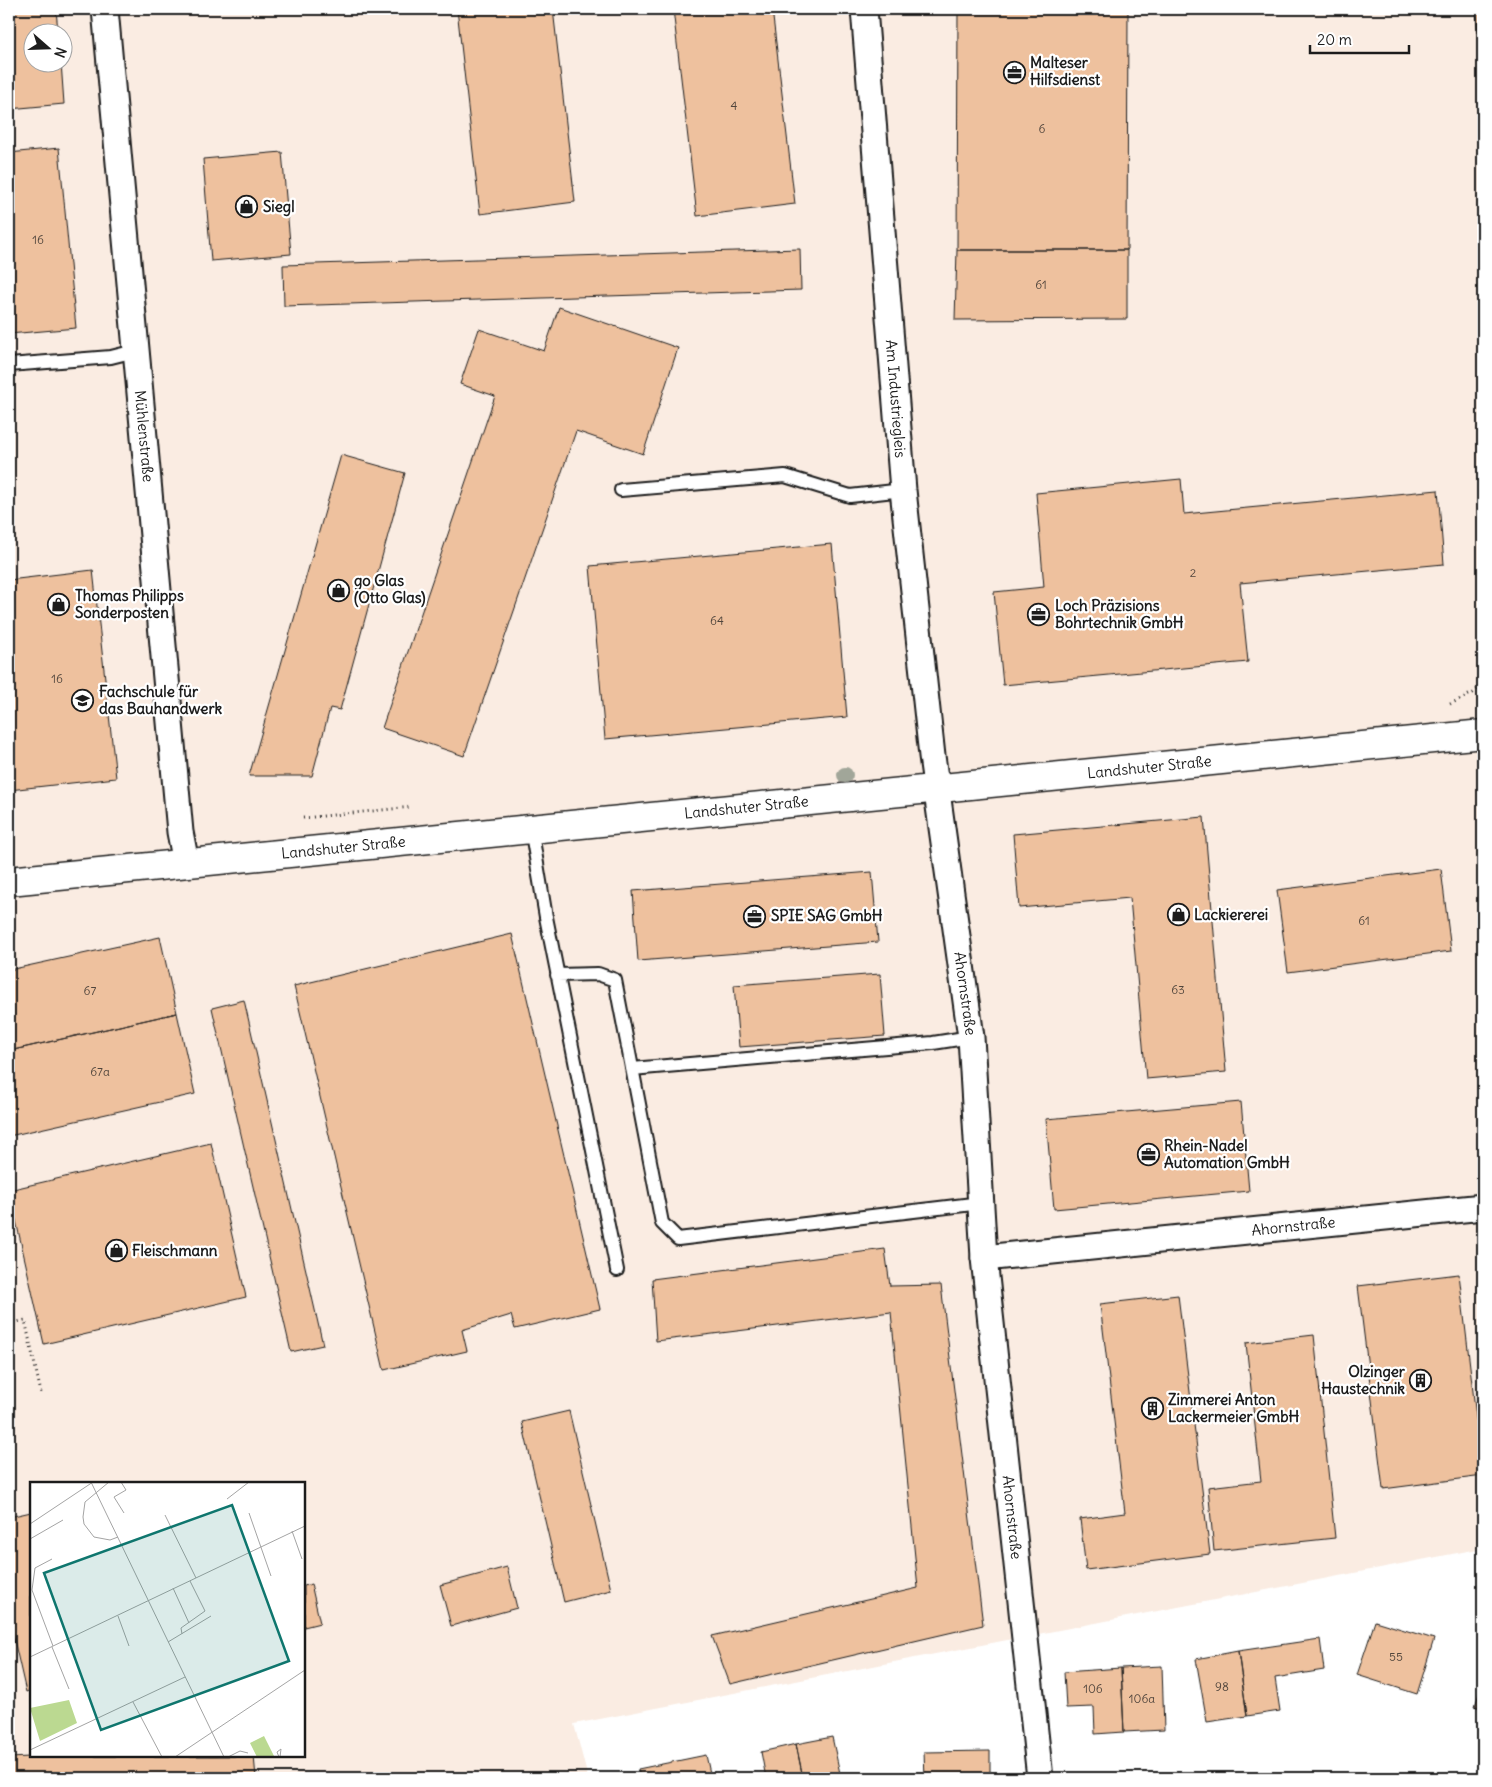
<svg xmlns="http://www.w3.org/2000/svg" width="1492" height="1787" font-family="Delius,sans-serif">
<rect width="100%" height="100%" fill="#fff"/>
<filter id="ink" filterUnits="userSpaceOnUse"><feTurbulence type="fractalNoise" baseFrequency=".02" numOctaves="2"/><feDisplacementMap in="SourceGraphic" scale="10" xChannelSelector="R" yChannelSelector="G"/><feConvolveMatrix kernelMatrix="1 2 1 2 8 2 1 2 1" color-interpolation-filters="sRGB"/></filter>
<g filter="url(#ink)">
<path fill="#faece2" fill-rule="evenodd" d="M9,9h1474v1539l-909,176 14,54h-579zM32,32h30v30h-30zM31,1483h273v273h-273z"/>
<path fill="#eec19e" stroke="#1c1c1c" d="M9,9h47l2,23h-26v30h29l3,42 -55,5z
M457,9h96l22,193 -95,12z
M673,9h99l23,195 -98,12z
M958,9h170l-1,241h-170z
M1476,9h7v87z
M59,148l17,180 -67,6v-181z
M282,152l9,102 -80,7 -8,-102z
M800,249l1,41 -517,16 -1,-41z
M957,250h170v69l-172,1z
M559,307l119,41 -35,106 -67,-23 -112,325 -82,-28 113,-332 -35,-12 19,-55 65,22z
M341,455l64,18 -65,237 -10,-2 -18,68h-63z
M1181,479l3,35 254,-24 6,74 -204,19 8,79 -245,23 -9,-93 50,-5 -8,-94z
M832,544l15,173 -242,22 -15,-173z
M93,570l23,208 -107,12v-210z
M1204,817l22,255 -80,7 -16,-181 -111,10 -6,-74z
M1441,869l10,82 -163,21 -11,-82z
M872,872l6,70 -240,19 -5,-70z
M512,934l88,375 -85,20 -4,-14 -49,15 5,21 -83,19 -90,-384z
M160,937l17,76 -168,38v-81z
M880,974l5,62 -146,11 -5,-62z
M244,1000l79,345 -32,7 -79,-344z
M177,1013l18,81 -186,42v-85z
M1241,1102l8,89 -195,18 -8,-90z
M211,1143l35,154 -202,47 -35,-154z
M885,1249l5,37 51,-1 42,340 -253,59 -18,-48 206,-48 -27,-276 -235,29 -4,-62z
M1459,1274l24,202 -100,13 -25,-203z
M1178,1295l32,259 -124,16 -6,-51 45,-6 -25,-209z
M1314,1335l21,203 -121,13 -6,-64 53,-6 -15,-138z
M569,1411l42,179 -47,12 -42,-180z
M31,1512v178l-5,2 -17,-74v-101z
M507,1567l10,41 -66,18 -11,-41z
M311,1584l9,39 -16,4v-41z
M1375,1621l59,18 -17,55 -60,-19z
M1320,1639l4,31 -49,8 5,33 -33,5 -9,-65z
M1238,1651l9,65 -40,6 -11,-63z
M1162,1666l2,64 -40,2 -3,-64z
M1121,1668l3,64 -29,2 -1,-27 -28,1 -2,-36z
M1483,1681v28l-8,-3z
M832,1737l9,41h-38l-7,-34z
M796,1744l7,34h-37l-5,-26z
M990,1751v27h-65l-1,-26z
M706,1755l5,23h-71l-2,-9z
M51,1756h203l2,22h-247v-20z"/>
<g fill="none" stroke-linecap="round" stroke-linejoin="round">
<defs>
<path id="service" d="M9,365l102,-8 24,-6
M621,490l164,-14 65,20 53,-6
M531,828l15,89 71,353
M557,975l41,-1 17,6 47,243 16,16 303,-36
M632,1069l301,-26 38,-6"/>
<g id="minor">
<path id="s1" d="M105,9l75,823 6,31"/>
<path id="s2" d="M864,9l39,481 29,266 39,281 13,221 56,520"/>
<path id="s3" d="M984,1258l499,-51"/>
</g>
<g id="tertiary">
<path id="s4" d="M9,881l1474,-147"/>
</g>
</defs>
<use href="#service" stroke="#1c1c1c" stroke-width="16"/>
<use href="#minor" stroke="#1c1c1c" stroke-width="29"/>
<use href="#tertiary" stroke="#1c1c1c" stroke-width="31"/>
<path stroke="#1c1c1c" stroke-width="3" stroke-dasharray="1 4" stroke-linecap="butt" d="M1450,704l23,-11 10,-9
M303,818l109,-11
M9,1324l16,-4 16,73"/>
<use href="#service" stroke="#fff" stroke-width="12"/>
<use href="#minor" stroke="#fff" stroke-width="25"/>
<use href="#tertiary" stroke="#fff" stroke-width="28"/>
</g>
<circle fill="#a1a699" cx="845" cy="775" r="8"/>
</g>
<defs>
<symbol id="office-ring" viewBox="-11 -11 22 22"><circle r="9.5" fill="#fff" stroke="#1c1c1c" stroke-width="1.5"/><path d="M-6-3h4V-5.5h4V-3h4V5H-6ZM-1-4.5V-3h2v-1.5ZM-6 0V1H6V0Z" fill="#1c1c1c"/></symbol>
<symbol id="shop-ring" viewBox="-11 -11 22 22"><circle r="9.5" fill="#fff" stroke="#1c1c1c" stroke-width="1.5"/><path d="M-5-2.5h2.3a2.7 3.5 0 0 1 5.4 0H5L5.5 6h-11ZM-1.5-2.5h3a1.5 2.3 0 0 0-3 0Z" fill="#1c1c1c"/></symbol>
<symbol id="school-ring" viewBox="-11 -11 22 22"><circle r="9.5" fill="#fff" stroke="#1c1c1c" stroke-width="1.5"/><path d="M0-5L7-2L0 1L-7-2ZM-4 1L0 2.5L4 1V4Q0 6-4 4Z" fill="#1c1c1c"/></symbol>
<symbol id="building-ring" viewBox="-11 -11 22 22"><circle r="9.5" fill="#fff" stroke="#1c1c1c" stroke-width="1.5"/><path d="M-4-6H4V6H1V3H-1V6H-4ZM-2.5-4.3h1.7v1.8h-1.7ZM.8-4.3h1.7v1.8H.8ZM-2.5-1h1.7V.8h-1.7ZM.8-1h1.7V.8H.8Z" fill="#1c1c1c"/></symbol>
</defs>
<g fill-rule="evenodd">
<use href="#office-ring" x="1002" y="60" width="25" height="25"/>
<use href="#shop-ring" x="234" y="194" width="25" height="25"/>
<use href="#shop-ring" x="326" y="578" width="25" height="25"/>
<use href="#shop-ring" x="46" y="592" width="25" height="25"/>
<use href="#office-ring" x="1026" y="602" width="25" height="25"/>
<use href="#school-ring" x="70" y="688" width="25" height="25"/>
<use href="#shop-ring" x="1166" y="902" width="25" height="25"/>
<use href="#office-ring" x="742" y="904" width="25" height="25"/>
<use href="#office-ring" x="1136" y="1142" width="25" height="25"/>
<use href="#shop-ring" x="104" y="1238" width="25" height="25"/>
<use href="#building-ring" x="1408" y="1368" width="25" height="25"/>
<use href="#building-ring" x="1140" y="1396" width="25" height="25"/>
</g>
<g text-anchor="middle" stroke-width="4.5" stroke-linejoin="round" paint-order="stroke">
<g font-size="12" fill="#50453c">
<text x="734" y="110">4</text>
<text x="1042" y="133">6</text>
<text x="38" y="244">16</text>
<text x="1041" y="289">61</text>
<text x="1193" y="577">2</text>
<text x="717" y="625">64</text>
<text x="57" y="683">16</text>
<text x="1364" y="925">61</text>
<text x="1178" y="994">63</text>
<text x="90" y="995">67</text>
<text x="100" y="1076">67a</text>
<text x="1396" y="1661">55</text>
<text x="1222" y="1691">98</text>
<text x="1093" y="1693">106</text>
<text x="1142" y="1703">106a</text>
</g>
<g font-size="15" font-weight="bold" fill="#1c1c1c" stroke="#fff" text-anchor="start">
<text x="1030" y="68">Malteser<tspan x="1030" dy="17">Hilfsdienst</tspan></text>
<text x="263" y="212">Siegl</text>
<text x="354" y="586">go Glas<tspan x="354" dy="17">(Otto Glas)</tspan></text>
<text x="75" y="601">Thomas Philipps<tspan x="75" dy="17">Sonderposten</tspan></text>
<text x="1055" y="611">Loch Präzisions<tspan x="1055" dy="17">Bohrtechnik GmbH</tspan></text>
<text x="99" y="697">Fachschule für<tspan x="99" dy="17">das Bauhandwerk</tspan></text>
<text x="1194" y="920">Lackiererei</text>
<text x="771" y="921">SPIE SAG GmbH</text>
<text x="1164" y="1151">Rhein-Nadel<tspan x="1164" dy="17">Automation GmbH</tspan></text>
<text x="132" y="1256">Fleischmann</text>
<text x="1405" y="1377" text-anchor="end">Olzinger<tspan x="1405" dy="17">Haustechnik</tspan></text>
<text x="1168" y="1405">Zimmerei Anton<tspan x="1168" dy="17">Lackermeier GmbH</tspan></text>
</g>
<g font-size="15" fill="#1c1c1c" stroke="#fff">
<text dy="5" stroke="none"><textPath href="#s2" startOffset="391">Am Industriegleis</textPath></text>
<text dy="5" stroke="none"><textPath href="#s1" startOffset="429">Mühlenstraße</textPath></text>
<text dy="5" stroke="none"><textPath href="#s4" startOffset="1146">Landshuter Straße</textPath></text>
<text dy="5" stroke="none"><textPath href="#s4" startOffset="741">Landshuter Straße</textPath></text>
<text dy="5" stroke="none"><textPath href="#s4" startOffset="336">Landshuter Straße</textPath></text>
<text dy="5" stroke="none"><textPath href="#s2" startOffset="990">Ahornstraße</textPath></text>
<text dy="5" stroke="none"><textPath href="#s3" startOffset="311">Ahornstraße</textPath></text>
<text dy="5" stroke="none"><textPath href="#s2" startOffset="1516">Ahornstraße</textPath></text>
</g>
</g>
<g transform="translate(30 1482)">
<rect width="275" height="275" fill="#fff"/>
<path d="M39,218l8,23 -37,18 -10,-33zM234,254l10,20 -3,1h-14l-7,-14z" fill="#bbd991"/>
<path fill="none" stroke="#a4a4a4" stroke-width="1" d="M61,0l133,275M79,0l-24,20 -2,15 1,7 10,13 16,3 8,-3M91,0l5,8 -12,7 10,16M197,17l22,-17M219,31l22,63M135,33l31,63M0,42l63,-42M262,49l10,28M0,57l33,-19M22,77l-17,9 -3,22 21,56M143,106l16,35M88,134l11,30M152,152l-1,-6 24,-17 -15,-30M138,160l43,-26M22,165l17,42M0,175l275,-131M103,220l29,55M0,268l155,-73M145,275l130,-87M198,275l12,-6 8,2M249,275l-2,-5 4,-3 -1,8"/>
<path fill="#0f766e" fill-opacity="0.15" stroke="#0f766e" stroke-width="2.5" d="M202,23l57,156 -188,69 -57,-157z"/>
<rect width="275" height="275" fill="none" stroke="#1c1c1c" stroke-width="2.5"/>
</g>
<rect width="1492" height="1787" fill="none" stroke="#fff" stroke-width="30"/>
<rect x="15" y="15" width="1462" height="1757" fill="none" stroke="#1c1c1c" stroke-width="2" filter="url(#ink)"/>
<g transform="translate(48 48) rotate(110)"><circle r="24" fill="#ffffff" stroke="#a4a4a4"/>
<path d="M0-4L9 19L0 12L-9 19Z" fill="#1c1c1c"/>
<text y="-8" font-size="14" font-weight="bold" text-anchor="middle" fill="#1c1c1c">N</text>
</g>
<path d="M1310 45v8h99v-8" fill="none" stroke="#1c1c1c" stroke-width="2.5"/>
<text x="1317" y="45" font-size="15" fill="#1c1c1c" stroke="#ffffff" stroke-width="4" paint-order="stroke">20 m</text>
</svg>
